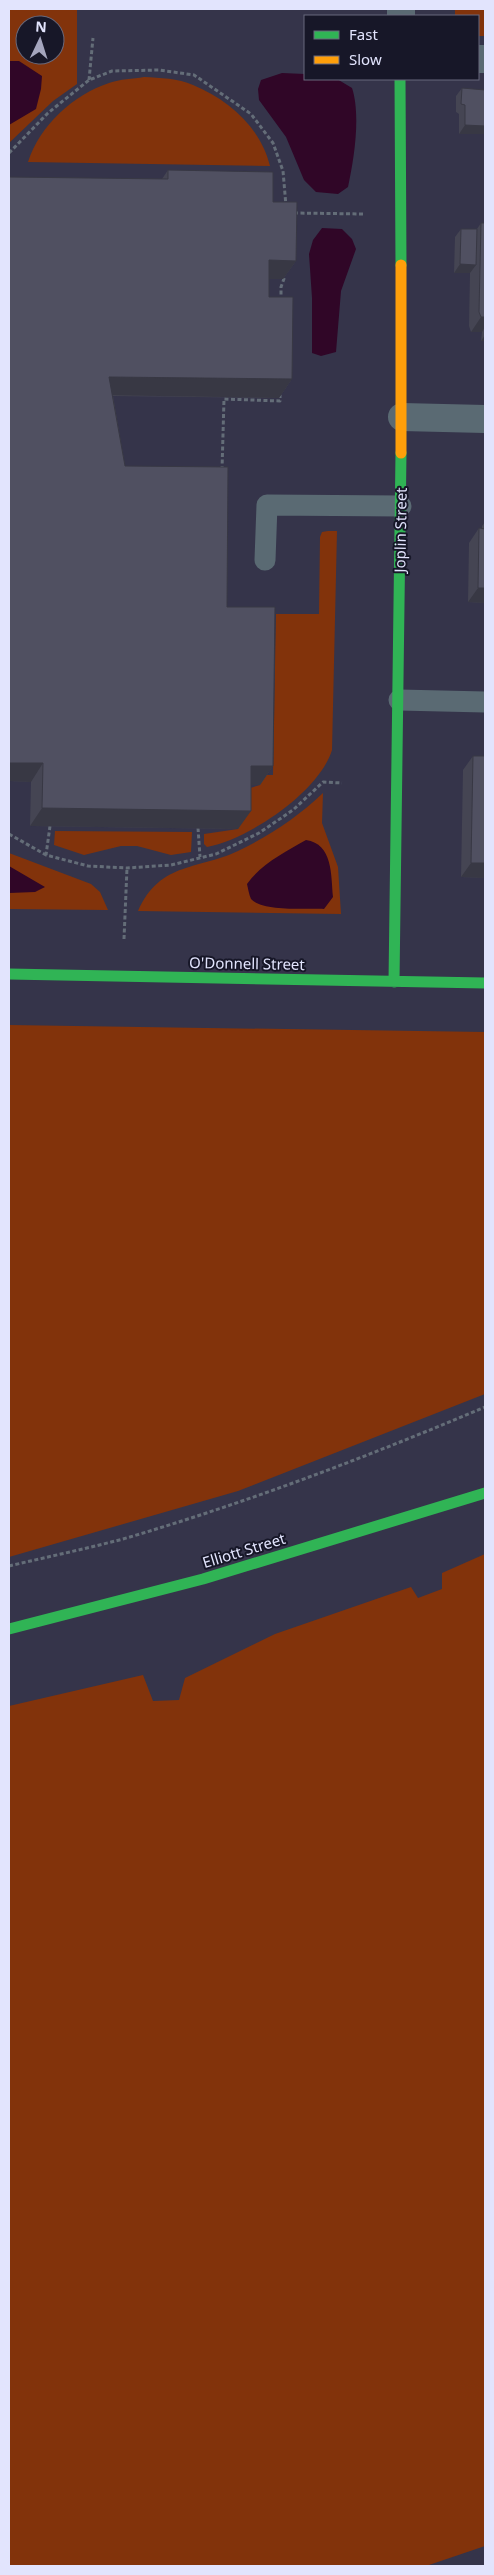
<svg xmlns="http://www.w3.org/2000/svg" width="494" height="2575" font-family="'Noto Sans',sans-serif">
<rect width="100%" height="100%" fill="#35344a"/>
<path fill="#82330b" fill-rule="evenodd" d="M9,9h68v75l-24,17 -44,42zM25,25h30v30h-30z
M455,9h30v27h-7v-20h-23z
M144,77c16,1 34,1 49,8 36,15 68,43 77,81l-242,-4c12,-37 45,-67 81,-79 11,-4 24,-4 35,-6z
M328,531h9l-5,219c-13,42 -83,89 -125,97l-3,-3v-10l34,-5 9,-40 13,-4v-10h13l3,-161h43l1,-77 2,-5z
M323,793l-1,30 16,44 3,47 -203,-3c23,-51 61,-40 104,-62 30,-15 57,-33 81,-56z
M55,831l137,1 -1,20 -20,3 -34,-9h-16l-37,9 -30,-10z
M9,853l82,31 9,8 8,18 -99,-1z
M9,1025l476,7v362l-247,97 -229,66z
M485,1554v992l-59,20h-417v-860l134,-31 10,26 26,-1 6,-22 90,-44 136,-47 7,11 24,-9v-16z"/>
<path fill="#300627" d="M9,61h10l23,15 -1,13 -5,20 -27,16z
M282,73l23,1v5h32l15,9c9,27 2,72 -4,99l-10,7 -22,-2 -12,-12 -18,-43 -27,-37 -1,-11 3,-9z
M322,228l20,1 10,10 4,10 -15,42 -5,61 -15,4 -9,-3v-55l-3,-44 4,-14z
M306,840c27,4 25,35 27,57l-9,12c-17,-1 -61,3 -73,-10 -2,-4 -3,-11 -4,-15 14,-20 38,-32 59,-44z
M9,866l36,21 -10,5 -26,1z"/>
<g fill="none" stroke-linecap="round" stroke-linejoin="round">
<path stroke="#646d78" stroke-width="3" stroke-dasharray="4 2.5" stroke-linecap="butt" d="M89,80l4,-42
M9,153l39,-40 41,-33 23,-9 47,-1 35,5 57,39 22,29 10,28 3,35
M294,213l71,1
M281,301v-14l4,-11
M222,470l2,-71 56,2v-6
M50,826l-4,29 42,11 39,2 44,-3 45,-11 43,-21 34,-23 30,-28 19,1
M198,828l2,29
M9,834l37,21
M124,939l3,-71
M9,1566c38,-9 76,-17 114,-27 123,-36 244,-82 362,-132"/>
<path stroke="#5a6a73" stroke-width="21" d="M265,560l2,-55 134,1
M399,700l86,2"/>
<path stroke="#5a6a73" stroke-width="28" d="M401,16v-7
M478,59h7
M402,417l83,2"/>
<path stroke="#30b455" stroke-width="11" d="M400,79l1,186
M9,974l476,9
M394,982l7,-529
M9,1629l194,-50 282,-86"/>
<path stroke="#ff9f0a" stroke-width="11" d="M401,265v188"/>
</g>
<path fill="#454553" d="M462,88l23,46h-26v-20l-3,-2v-16z
M168,170l105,32 23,59 -13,18h-14v18l23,82 -13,19 -166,-2 12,70 102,141 46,159 -13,19h-9l-13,44 -208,-3 1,-44 -22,-1 153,-602z
M481,223h4v118h-4l1,-9h-11l-2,-6 1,-53h-16l1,-36 6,-8h16z
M485,522v81l-17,-1 1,-59 10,-15h3v-2z
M473,756l12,122 -24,-1 2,-107z"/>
<path fill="#383844" d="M465,125l20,1v8h-26z
M269,260l27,1 -13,18h-27z
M460,264l16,1 -6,8h-16z
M481,317h4v10l-3,5h-11z
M485,335v6h-4z
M109,377l183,2 -13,19 -183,-3z
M478,588h7v15l-17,-1z
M9,763h34l-12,19 -22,-1z
M251,766h22l-13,19h-21z
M42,808l209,3 -13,18 -208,-3z
M471,863h14v15l-24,-1z"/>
<path fill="#505061" stroke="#383844" d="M462,88l23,2v36l-20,-1v-20l-4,-1z
M168,170l105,2v30h24l-1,59 -27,-1v37h24l-1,82 -183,-2 16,89 103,1 -1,140h48l-2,159h-22v45l-209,-3 1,-45h-34v-586l159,2z
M481,223h4v94h-4l-2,-5z
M461,229h16l-1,36 -16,-1z
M479,528l6,1v59h-7z
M473,756h12v107h-14z"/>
<g text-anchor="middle" stroke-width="4" stroke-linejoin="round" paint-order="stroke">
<g font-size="15" fill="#e2e4fd" stroke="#171728">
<text transform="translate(401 530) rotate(-89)" y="5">Joplin Street</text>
<text transform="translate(247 964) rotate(1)" y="5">O'Donnell Street</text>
<text transform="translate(244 1551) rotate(-17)" y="5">Elliott Street</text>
</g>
</g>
<rect width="494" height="2575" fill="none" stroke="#e2e4fd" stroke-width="20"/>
<rect x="304" y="15" width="175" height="65" fill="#171728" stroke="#68697d"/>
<rect x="314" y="31" width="25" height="8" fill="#30b455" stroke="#68697d"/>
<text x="349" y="40" font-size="15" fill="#e2e4fd">Fast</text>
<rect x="314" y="56" width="25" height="8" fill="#ff9f0a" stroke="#68697d"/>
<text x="349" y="65" font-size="15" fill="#e2e4fd">Slow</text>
<g transform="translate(40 40) rotate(4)"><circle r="24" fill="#171728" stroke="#68697d"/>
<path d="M0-4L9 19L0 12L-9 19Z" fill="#a5a6be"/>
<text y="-8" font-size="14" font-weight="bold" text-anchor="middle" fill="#e2e4fd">N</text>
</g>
</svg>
